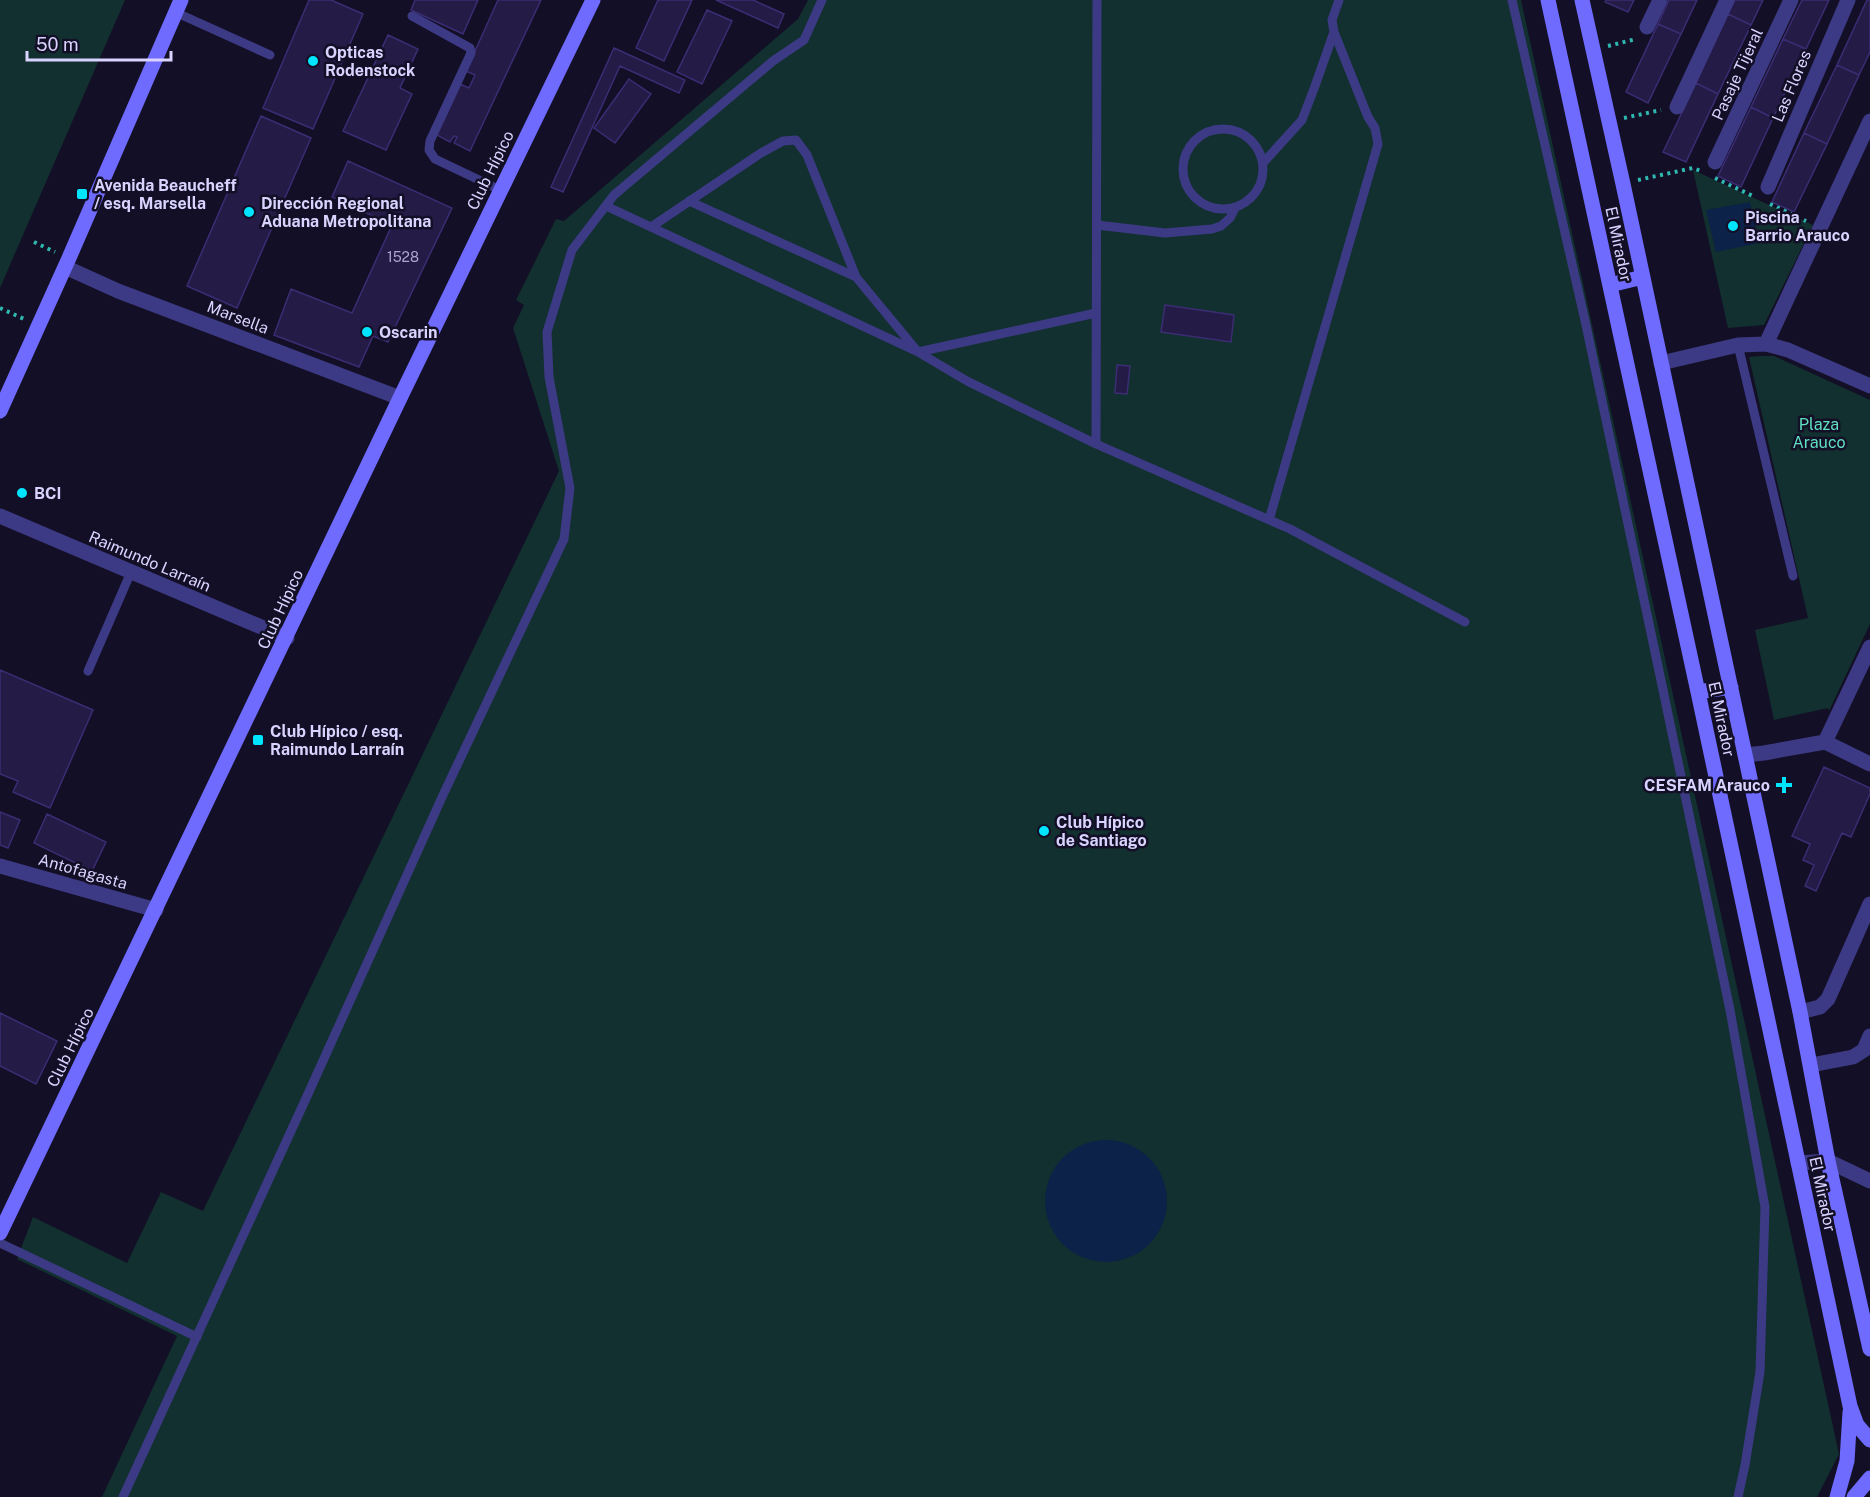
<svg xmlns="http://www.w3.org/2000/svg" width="1870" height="1497" font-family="'Public Sans',sans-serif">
<rect width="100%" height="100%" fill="#130f26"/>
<path fill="#12302f" d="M0,0h125l-125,288z
M808,0h713l318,1454 -22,43h-1715l75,-161 -160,-77 16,-42 94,46 34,-71 42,19 356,-740 -46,-143 11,-23 -8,-5 40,-81 8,2 234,-202z
M1693,170l120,55 -49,100 -36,3z
M1761,356h13l96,44v224l-41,87 -1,-3 -54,12 -19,-90 53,-12 -59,-261z"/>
<path fill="#0c2248" d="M1750,202l9,41 -43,9 -10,-42z
M1045 1201a61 61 0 1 1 122 0a61 61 0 1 1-122 0Z"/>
<path fill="#241b47" stroke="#3b2d73" stroke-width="1.5" d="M309,0h22l32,14 -50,115 -50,-21z
M415,0h63l-15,34 -52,-24z
M498,0h43l-71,151 -16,-8 3,-6 -3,-1 -4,6 -15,-8 25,-50 9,4 6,-13 -9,-4z
M658,0h34l-28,61 -28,-13z
M716,0h37l31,14 -6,14z
M1606,0h28l-6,12 -23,-10z
M1669,0h28l-16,34 -23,-10z
M1735,0h28l-12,25 -23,-11z
M1802,0h27l-23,49 -23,-10z
M1867,0h3v52l-11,23 -22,-10z
M707,10l25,11 -30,63 -25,-12z
M1728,14l23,11 -33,69 -22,-11z
M1658,24l23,10 -33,69 -22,-11z
M388,35l30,14 -18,39 12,6 -26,56 -43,-19z
M1783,39l23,10 -33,69 -22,-11z
M614,48l71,32 -6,13 -59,-27 -57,126 -12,-5z
M1837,65l22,10 -32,69 -23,-11z
M629,79l22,15 -36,49 -21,-15z
M1696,83l22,11 -32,68 -23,-10z
M1751,107l22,11 -32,69 -23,-11z
M261,116l50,22 -74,170 -50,-22z
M1804,133l23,11 -33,68 -22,-10z
M348,161l104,47 -64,134 -15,-6 -14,31 -85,-32 17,-46 61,24 40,-88 -60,-28z
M1165,305l69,10 -3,27 -70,-10z
M1117,365l13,1 -3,28 -12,-1z
M0,670l93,40 -43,98 -37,-16 5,-11 -18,-7z
M1824,767l46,21v6l-19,43 -9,-4 -26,58 -11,-5 9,-21 -11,-5 7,-16 -18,-8z
M0,812l20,8 -12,28 -8,-3z
M47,814l59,28 -14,29 -58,-28z
M0,1013l57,28 -21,43 -36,-18z"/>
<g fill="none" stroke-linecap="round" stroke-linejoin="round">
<path stroke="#2fb8b0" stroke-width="4" stroke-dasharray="3 4.5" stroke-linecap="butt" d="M1608,46l28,-7
M1624,118l37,-8
M1715,178l40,19
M1638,180l55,-12 8,3
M1770,204l36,17
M34,242l21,10
M0,308l24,11"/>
<path stroke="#3d3a85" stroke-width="9" d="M1097,0l-1,444 194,85 175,93
M1512,0l74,325 73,346 71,339 35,197 -5,165 -15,93 -7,32
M175,12l95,43
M412,16l58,32 1,5 -41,88 -1,9 6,9 65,31
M1183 169a40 40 0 1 1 80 0a40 40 0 1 1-80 0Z
M1263,163l39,-43 13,-34 19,-54
M689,201l167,76
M606,206l312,146 49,29 129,63
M1097,225l68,8 47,-4 9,-3 9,-8 5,-10
M651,227l110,-74 22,-12 13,-1 11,15 49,122 62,75 178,-39
M1738,345l55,231
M1269,520l109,-376 -3,-16 -7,-11 -34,-85 -2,-12 7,-20
M88,671l43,-99
M0,1243l197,94
M123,1497l185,-403 135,-299 121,-256 6,-51 -21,-111 -2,-45 25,-82 42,-55 159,-134 31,-21 18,-40"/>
<path stroke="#3d3a85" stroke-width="15" d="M1647,27l13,-27
M1677,107l50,-107
M1715,162l76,-162
M1768,187l80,-187
M65,267l53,24 282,107
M1766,344l104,-223
M1661,363l77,-18 28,-1 22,6 82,36
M0,516l287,122
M1825,742l45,-95
M1745,755l19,-2 61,-11 45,22
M0,866l156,44
M1800,1012l20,-5 8,-8 42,-95
M1811,1065l42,-8 11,-7 6,-14
M1798,1163l30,-2 42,20"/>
<path stroke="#6f6bff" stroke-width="15" d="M1548,0l150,692 152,714 7,19 13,15
M1582,0l41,184 177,828 28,149 42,188
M1610,285l33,-8
M0,411l69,-153 112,-258
M1698,692l33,-5
M0,1233l400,-835 193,-398
M1837,1497l10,-36 3,-49
M1854,1497l16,-19"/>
</g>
<g fill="#00e5ff" stroke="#130f26" stroke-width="2">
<circle cx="313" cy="61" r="6"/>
<rect x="76" y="188" width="12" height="12" rx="3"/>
<circle cx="249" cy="212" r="6"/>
<circle cx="1733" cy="226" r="6"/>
<circle cx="367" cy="332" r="6"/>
<circle cx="22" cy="493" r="6"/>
<rect x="252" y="734" width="12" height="12" rx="3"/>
<path d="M1781 776h6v6h6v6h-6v6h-6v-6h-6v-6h6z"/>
<circle cx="1044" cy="831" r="6"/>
</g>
<g text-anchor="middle" stroke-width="5" stroke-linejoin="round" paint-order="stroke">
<g font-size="14" fill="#aca6d1">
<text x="403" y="262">1528</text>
</g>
<g font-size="16" font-weight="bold" fill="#d9d4ff" stroke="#130f26" text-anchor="start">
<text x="325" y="58">Opticas<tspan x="325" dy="18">Rodenstock</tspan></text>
<text x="94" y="191">Avenida Beaucheff<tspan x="94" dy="18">/ esq. Marsella</tspan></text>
<text x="261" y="209">Dirección Regional<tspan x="261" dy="18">Aduana Metropolitana</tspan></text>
<text x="1745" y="223">Piscina<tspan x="1745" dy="18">Barrio Arauco</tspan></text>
<text x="379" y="338">Oscarin</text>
<text x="34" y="499">BCI</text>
<text x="270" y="737">Club Hípico / esq.<tspan x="270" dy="18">Raimundo Larraín</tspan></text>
<text x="1770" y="791" text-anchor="end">CESFAM Arauco</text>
<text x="1056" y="828">Club Hípico<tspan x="1056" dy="18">de Santiago</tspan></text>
</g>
<g font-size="16" fill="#d9d4ff" stroke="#130f26">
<text transform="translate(1737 74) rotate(-65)" y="6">Pasaje Tijeral</text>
<text transform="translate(1791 86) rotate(-67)" y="6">Las Flores</text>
<text transform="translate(490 170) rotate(-64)" y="6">Club Hípico</text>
<text transform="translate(1619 244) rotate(78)" y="6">El Mirador</text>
<text transform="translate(238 317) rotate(21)" y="6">Marsella</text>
<text transform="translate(150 561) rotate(23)" y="6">Raimundo Larraín</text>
<text transform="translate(280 609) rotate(-65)" y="6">Club Hípico</text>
<text transform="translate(1722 719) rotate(78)" y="6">El Mirador</text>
<text transform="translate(83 871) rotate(16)" y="6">Antofagasta</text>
<text transform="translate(70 1047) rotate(-64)" y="6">Club Hípico</text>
<text transform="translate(1823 1194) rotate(78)" y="6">El Mirador</text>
</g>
<g font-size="16" fill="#5fe0c0" stroke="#130f26">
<text x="1819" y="430">Plaza<tspan x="1819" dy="18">Arauco</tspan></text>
</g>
</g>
<path d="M27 51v9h144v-9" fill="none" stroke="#d9d4ff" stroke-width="3"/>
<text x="36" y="51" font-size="18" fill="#d9d4ff" stroke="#130f26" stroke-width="4.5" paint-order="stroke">50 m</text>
</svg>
